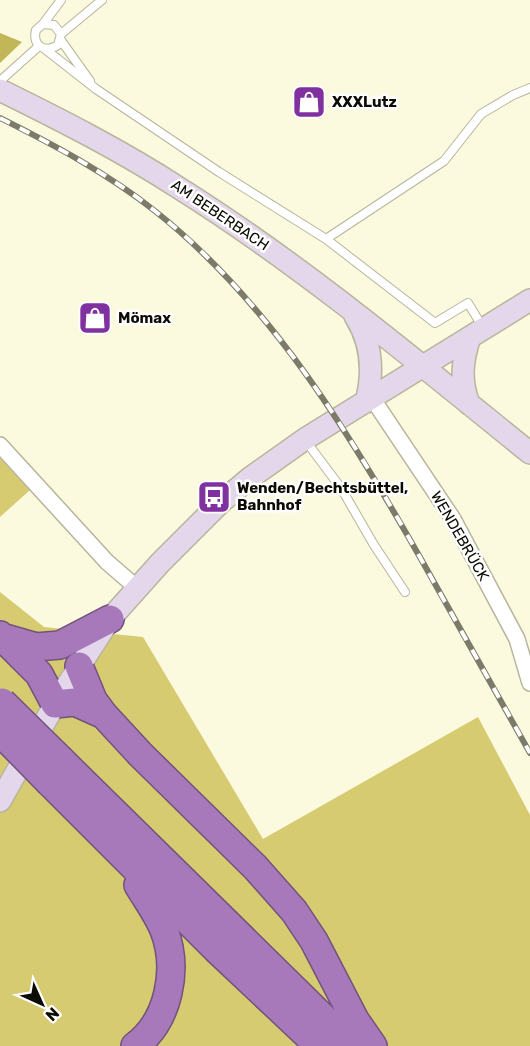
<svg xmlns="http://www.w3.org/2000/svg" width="530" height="1046" font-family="Rubik,sans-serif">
<rect width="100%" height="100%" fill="#fbf9de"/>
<path fill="#d6cb71" d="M0,458l30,32 -30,27z
M0,592l44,35 99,10 120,202 215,-122 52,98v231h-530z"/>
<path fill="#c1b658" d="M0,33l22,9 -22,21z"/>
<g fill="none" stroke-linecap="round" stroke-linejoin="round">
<defs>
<path id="lane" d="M43,24l18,-24
M61,34l-7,-9 -11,-1 -7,6c-4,15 8,24 22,15l3,-11 41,-34
M60,39l30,42
M45,49l51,40 123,83 107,67
M0,81l39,-35
M482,326l-14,-23 -33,20 -109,-84 118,-78 37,-47 32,-19 17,-7
M305,440l36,48 33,57 31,47"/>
<path id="street" d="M372,398l81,121 64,120 13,44
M0,445l107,117 29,25"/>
<path id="secondary" d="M0,90c61,30 122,61 179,98 124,78 237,173 351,265
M355,316c17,27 19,56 11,86
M469,404c-9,-24 -7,-43 1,-67
M0,801l55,-97 55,-85 50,-56 60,-60 30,-25 55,-39 225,-139"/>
<path id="highway" d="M0,635l39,39 16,30 20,-2 29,13
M5,638l31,9 24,-2 50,-26
M79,666l14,34 11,15 36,39 115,113 39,44 20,30 41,79 18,26
M61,760l291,286
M50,783l166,166 103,97
M135,1046c34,-25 44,-77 29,-116 -6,-15 -17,-30 -26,-45"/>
</defs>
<use href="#lane" stroke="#b7b59c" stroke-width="10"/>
<use href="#street" stroke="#b7b59c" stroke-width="18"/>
<use href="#secondary" stroke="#b7b59c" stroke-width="24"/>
<use href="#highway" stroke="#71537b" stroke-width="30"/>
<use href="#lane" stroke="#fff" stroke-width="8"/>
<use href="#street" stroke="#fff" stroke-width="15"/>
<use href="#secondary" stroke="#e5d7eb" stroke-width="21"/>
<use href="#highway" stroke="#a779bb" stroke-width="27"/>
<defs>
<path id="rail" d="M0,118c54,27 107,55 155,93 115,91 195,223 266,348 36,65 73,129 109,194"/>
</defs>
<use href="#rail" stroke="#7c7b6a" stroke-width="6"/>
<use href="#rail" stroke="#fff" stroke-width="4" stroke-dasharray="11" stroke-linecap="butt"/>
<defs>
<path id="highway-bridge" d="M2,702l59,58
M0,732l50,51"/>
</defs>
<use href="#highway-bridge" stroke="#71537b" stroke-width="30" stroke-linecap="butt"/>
<use href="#highway-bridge" stroke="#a779bb" stroke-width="27"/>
</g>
<defs>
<symbol id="shop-square" viewBox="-11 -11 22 22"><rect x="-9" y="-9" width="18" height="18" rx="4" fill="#8130a0" stroke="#fff"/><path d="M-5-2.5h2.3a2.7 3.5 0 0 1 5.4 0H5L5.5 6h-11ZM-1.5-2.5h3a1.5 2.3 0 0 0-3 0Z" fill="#fff"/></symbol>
<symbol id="bus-square" viewBox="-11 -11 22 22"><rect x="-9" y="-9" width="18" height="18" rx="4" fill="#8130a0" stroke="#fff"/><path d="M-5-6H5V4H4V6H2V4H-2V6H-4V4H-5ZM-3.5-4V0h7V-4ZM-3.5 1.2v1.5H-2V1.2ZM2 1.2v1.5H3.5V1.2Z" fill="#fff"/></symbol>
</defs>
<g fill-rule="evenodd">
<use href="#shop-square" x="290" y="83" width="38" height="38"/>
<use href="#shop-square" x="76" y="299" width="38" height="38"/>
<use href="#bus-square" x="195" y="478" width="38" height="38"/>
</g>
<g text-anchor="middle" stroke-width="5" stroke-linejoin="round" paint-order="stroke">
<g font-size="15" font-weight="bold" fill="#0d0c04" stroke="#fff" text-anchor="start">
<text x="332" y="107">XXXLutz</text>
<text x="118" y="323">Mömax</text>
<text x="237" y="493">Wenden/Bechtsbüttel,<tspan x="237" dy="17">Bahnhof</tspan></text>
</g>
<g font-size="15" fill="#0d0c04" stroke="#fff">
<text transform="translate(220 215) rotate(34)" y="5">AM BEBERBACH</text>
<text transform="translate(460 536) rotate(60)" y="5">WENDEBRÜCK</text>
</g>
</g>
<g transform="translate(42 1004) rotate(135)" stroke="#ffffff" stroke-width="4.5" paint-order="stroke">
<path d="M0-4.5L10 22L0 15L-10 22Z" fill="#0d0c04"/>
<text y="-9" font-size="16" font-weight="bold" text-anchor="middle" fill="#0d0c04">N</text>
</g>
</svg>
